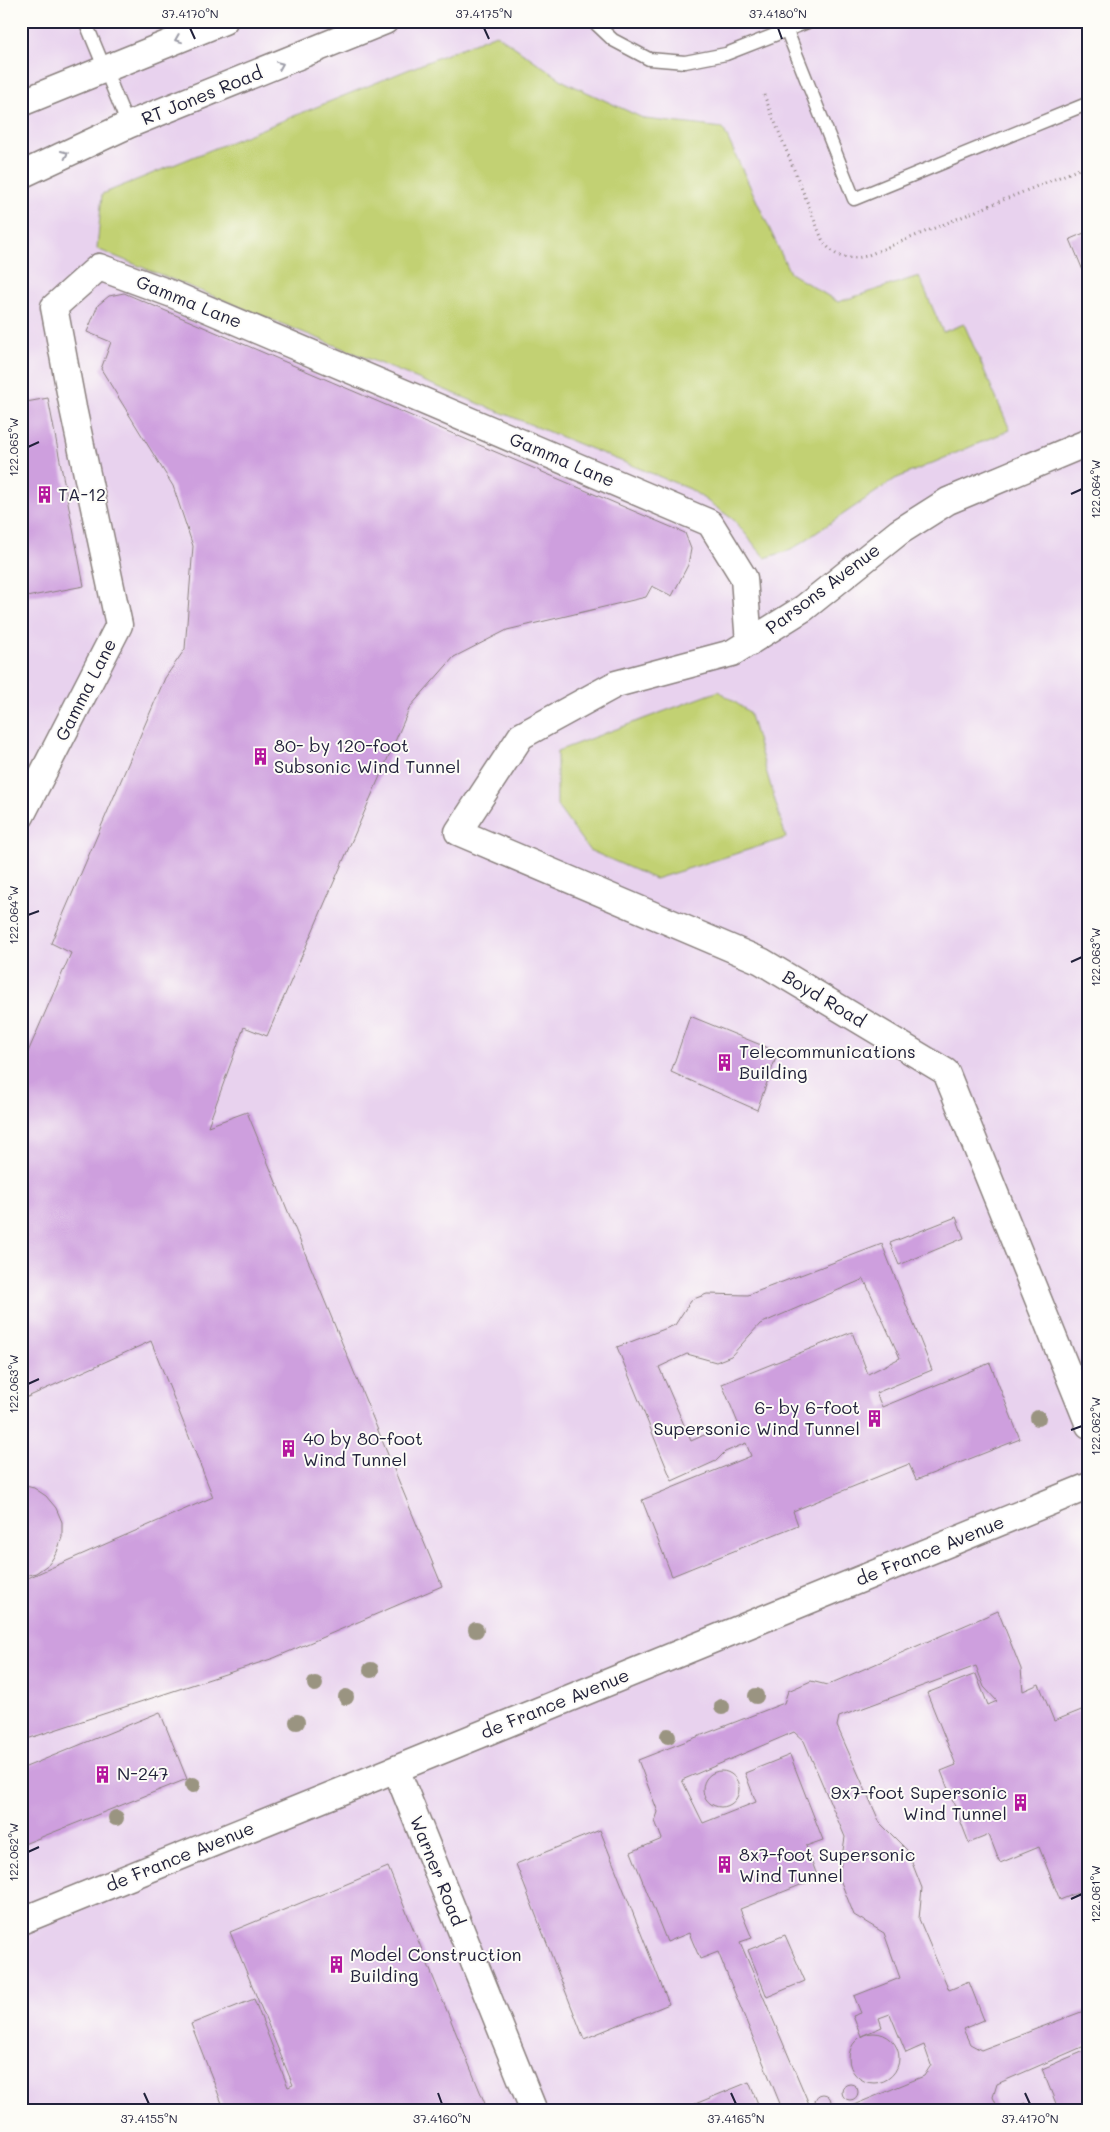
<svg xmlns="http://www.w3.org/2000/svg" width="1110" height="2132" font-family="Mali,sans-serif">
<rect width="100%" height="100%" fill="#fdfcf7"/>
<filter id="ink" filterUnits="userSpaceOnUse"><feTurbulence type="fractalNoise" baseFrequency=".02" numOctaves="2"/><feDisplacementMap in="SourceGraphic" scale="10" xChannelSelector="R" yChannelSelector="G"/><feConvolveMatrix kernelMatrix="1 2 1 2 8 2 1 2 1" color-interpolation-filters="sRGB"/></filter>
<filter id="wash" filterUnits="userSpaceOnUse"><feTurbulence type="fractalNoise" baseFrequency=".0096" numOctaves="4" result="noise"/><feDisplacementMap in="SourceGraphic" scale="20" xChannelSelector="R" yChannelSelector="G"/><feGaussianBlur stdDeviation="1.12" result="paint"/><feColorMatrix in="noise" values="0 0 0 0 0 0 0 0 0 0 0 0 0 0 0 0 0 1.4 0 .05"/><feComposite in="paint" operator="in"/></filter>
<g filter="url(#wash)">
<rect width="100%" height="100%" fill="#f3dec1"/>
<path fill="#e8d2ee" d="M21,21h1068v2090h-1068z"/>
<path fill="#c2d173" stroke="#727a57" d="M496,34l69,48 80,37 78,9 67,145 48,29 81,-26 24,56 21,-8 46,106 -115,49 -104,71 -26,8 -31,-38 -44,-31 -593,-240 5,-55z
M719,691l30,21 37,126 -131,41 -66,-29 -32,-44v-55z"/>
<g id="blocks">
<path fill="#ce9fde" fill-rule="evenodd" d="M1089,231v54l-19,-46z
M124,293l561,240 6,16 -3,16 -16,31 -20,-10 -6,11 -139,33 -53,27 -44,50 -143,329 -23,-9 -36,99 39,-14 195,474 -168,72 -253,83v-160l192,-84 -62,-156 -130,59v-332l50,-115 -20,-10 114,-265 20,-29 8,-103 -20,-60 -72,-117 10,-27 -24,-10 11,-27 11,-9z
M48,398l36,188 -63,12v-195z
M690,1016l88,36 -21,58 -86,-38z
M956,1217l8,21 -65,27 -9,-22z
M882,1244l50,126 -56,23 6,14 108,-44 30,76 -104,41 -7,-16 -116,47 5,14 -126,51 -30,-76 109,-44 -5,-13 -21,9 -9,9 -44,20 -55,-134 58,-22 16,-25 16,-6 41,1zM864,1279l36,79 -32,16 -16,-42 -130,52 18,44 -20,8 -16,-1 -13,6 -32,-74 28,-13 29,8 15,-6 29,-32z
M21,1485l13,3 12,8 10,12 6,14v15l-5,15 -8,12 -13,9 -15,4z
M998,1611l23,58 2,22 16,-7 15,37 35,-14v219l-12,-33 -17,7 -21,-53 -39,16 -11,-28 -20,8 -28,-72 15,-6 -29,-72 49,-19 12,31 9,-4 -13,-14 -8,-21 -137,51 -2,9 43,97 27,27 15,38 -3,31 30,71 20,-8 15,38 -21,9 7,15 11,6 108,-41v35l-92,40 -4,13 6,14h-47l-10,-7 -18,7h-85l85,-35 7,-11 -7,-20 -18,8 -16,-39 -11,4 3,9 -21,9 -8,-20 8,-3 -7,-17 46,-18 -16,-45 -30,-18 -15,-38 6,-40 -41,-96 -10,-9 -112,48 21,43 53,-21 -11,-29 45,-18 33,85 -17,6 12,32 -78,31 12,29 -12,4 72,169h-29l-65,-159 -18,7 -11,-26 -22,9 -36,-90 31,-13 -7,-18 3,-9 -20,-52 146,-57 4,-12 23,-10 16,4z
M160,1712l27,67 -163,65 -3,-6v-69z
M703 1789a18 18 0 1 1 36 0a18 18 0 1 1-36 0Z
M600,1830l69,174 -85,35 -68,-175z
M388,1867l100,244h-253l-1,-3 -9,3 -34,-87 63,-25 34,88 5,-2 -63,-153z
M785,1935l20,46 -38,16 -19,-47z
M849 2058a25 25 0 1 1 50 0a25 25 0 1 1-50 0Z
M1089,2049v62h-30l-17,-42z
M749,2082l12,29h-83z
M842 2092a8 8 0 1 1 16 0a8 8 0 1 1-16 0Z
M815 2102a8 8 0 1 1 16 0a8 8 0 1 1-16 0Z
M1025,2103l3,8h-22z"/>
</g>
</g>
<g filter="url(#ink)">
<use href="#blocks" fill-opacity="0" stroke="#8a807e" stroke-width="1"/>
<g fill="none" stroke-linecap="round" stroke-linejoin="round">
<defs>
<path id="service" d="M85,21l43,104
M593,21l20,19 36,19 36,3 41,-8 84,-33
M787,31l67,168 235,-96"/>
<path id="minor" d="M21,103l203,-82
M21,175l107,-50 257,-104
M1089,442l-141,59 -49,31 -95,76 -72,45 -116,31 -95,52 -63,96 303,129 185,111 143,353
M21,816l98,-191 -46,-217 -19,-101 45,-40 73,27 538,229 34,55 5,65
M396,1769l138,342
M21,1921l375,-152 693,-283"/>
</defs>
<use href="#service" stroke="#8a807e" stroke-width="15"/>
<use href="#minor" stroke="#8a807e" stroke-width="29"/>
<path stroke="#8a807e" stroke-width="3" stroke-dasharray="1 4" stroke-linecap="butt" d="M764,95l58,144c11,18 24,22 44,17l223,-91"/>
<use href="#service" stroke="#fff" stroke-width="12"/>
<use href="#minor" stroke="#fff" stroke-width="26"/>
</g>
<g fill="#9a9481">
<circle cx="1038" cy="1418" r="8"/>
<circle cx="476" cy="1630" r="8"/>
<circle cx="371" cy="1670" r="8"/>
<circle cx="315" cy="1684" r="8"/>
<circle cx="756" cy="1696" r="8"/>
<circle cx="346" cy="1697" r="8"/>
<circle cx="722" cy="1707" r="8"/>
<circle cx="297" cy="1722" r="8"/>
<circle cx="668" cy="1736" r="8"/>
<circle cx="193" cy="1785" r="8"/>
<circle cx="116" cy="1818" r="8"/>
</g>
<defs><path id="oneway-chevron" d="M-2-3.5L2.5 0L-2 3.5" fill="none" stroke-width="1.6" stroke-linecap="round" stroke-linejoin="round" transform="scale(1.25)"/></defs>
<g stroke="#9c9ca7">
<use href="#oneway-chevron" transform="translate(178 39) rotate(158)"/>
<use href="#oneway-chevron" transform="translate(280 65) rotate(-22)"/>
<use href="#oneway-chevron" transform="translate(65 154) rotate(-25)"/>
</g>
</g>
<path fill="none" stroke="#22223b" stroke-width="2" d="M190,28l5,11M484,28l5,11M778,28l4,11M28,447l11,-5M1071,494l11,-5M28,915l11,-4M1071,962l11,-5M28,1384l11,-5M1071,1430l11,-4M28,1852l11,-5M1071,1899l11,-5M144,2093l5,11M438,2093l4,11M731,2093l5,11M1025,2093l5,11"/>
<defs>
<symbol id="building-bare" viewBox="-9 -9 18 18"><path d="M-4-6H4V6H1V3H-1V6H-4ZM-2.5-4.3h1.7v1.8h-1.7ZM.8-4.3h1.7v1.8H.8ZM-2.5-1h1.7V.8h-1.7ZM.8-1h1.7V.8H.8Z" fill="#b5179e" stroke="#fdfcf7" stroke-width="2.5" paint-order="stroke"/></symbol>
</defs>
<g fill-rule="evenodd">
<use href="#building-bare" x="32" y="482" width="25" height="25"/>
<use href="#building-bare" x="248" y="744" width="25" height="25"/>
<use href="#building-bare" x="712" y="1050" width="25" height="25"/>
<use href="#building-bare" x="862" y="1406" width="25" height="25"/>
<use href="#building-bare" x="276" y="1436" width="25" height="25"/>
<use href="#building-bare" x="90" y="1762" width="25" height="25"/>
<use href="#building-bare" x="1008" y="1790" width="25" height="25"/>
<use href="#building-bare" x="712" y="1852" width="25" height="25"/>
<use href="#building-bare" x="324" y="1952" width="25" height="25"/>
</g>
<g text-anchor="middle" stroke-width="4" stroke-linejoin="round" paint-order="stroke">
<g font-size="18" fill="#22223b" stroke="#fdfcf7">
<text transform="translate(202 96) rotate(-22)" y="6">RT Jones Road</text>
<text transform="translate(189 302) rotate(22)" y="6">Gamma Lane</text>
<text transform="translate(562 460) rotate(23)" y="6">Gamma Lane</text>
<text transform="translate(823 589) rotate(-37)" y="6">Parsons Avenue</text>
<text transform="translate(86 690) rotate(-63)" y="6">Gamma Lane</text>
<text transform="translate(824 999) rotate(31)" y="6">Boyd Road</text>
<text transform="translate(930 1551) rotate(-22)" y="6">de France Avenue</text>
<text transform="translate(555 1704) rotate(-22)" y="6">de France Avenue</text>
<text transform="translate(180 1857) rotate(-22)" y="6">de France Avenue</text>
<text transform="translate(437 1871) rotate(68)" y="6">Warner Road</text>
</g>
<g font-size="18" fill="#22223b" stroke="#fdfcf7" text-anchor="start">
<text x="58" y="501">TA-12</text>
<text x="274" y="752">80- by 120-foot<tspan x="274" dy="21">Subsonic Wind Tunnel</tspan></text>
<text x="739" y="1058">Telecommunications<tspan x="739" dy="21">Building</tspan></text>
<text x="860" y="1414" text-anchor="end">6- by 6-foot<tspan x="860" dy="21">Supersonic Wind Tunnel</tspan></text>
<text x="303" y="1445">40 by 80-foot<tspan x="303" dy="21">Wind Tunnel</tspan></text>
<text x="117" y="1780">N-247</text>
<text x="1007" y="1799" text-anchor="end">9x7-foot Supersonic<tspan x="1007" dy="21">Wind Tunnel</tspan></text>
<text x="739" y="1861">8x7-foot Supersonic<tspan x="739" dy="21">Wind Tunnel</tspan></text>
<text x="350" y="1961">Model Construction<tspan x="350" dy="21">Building</tspan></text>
</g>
</g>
<rect width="1110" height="2132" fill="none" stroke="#fdfcf7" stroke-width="55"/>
<rect x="28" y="28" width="1054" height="2076" fill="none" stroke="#22223b" stroke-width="2"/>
<g font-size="12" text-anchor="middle" fill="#22223b">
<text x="190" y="18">37.4170°N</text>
<text x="484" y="18">37.4175°N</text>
<text x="778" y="18">37.4180°N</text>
<text transform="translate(14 447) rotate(-90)" y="4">122.065°W</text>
<text transform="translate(1096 489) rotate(-90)" y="4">122.064°W</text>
<text transform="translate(14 915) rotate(-90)" y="4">122.064°W</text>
<text transform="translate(1096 957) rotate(-90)" y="4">122.063°W</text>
<text transform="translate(14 1384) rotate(-90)" y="4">122.063°W</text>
<text transform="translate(1096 1426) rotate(-90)" y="4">122.062°W</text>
<text transform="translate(14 1852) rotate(-90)" y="4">122.062°W</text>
<text transform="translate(1096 1894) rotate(-90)" y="4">122.061°W</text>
<text x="149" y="2123">37.4155°N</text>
<text x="442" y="2123">37.4160°N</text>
<text x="736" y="2123">37.4165°N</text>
<text x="1030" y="2123">37.4170°N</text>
</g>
</svg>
